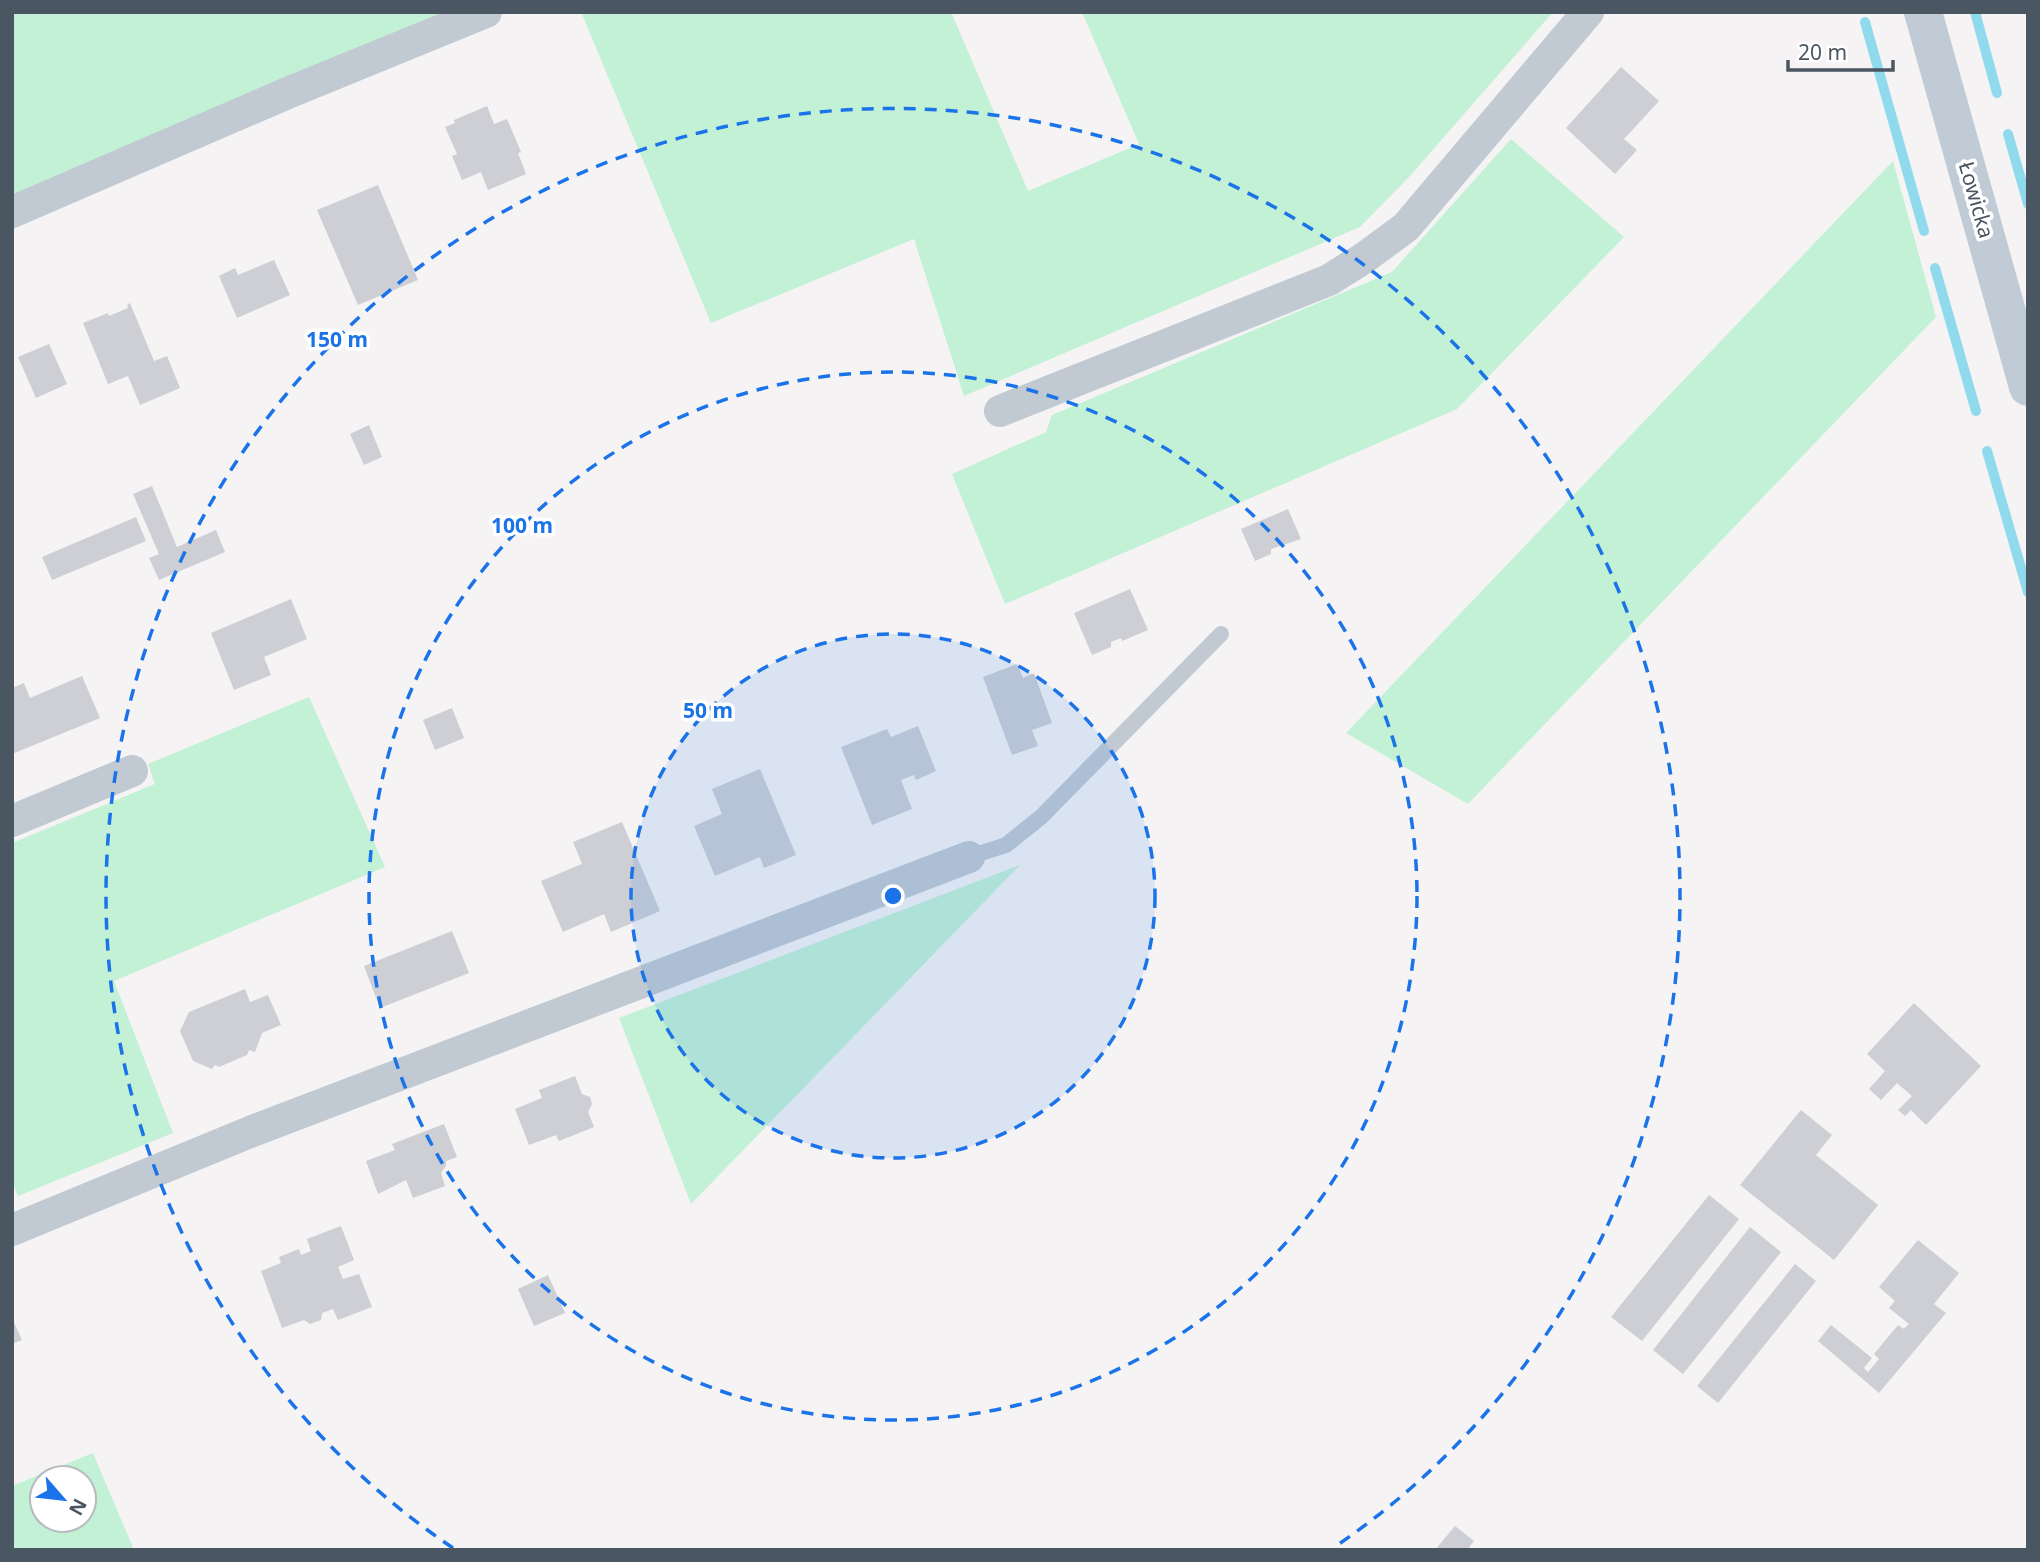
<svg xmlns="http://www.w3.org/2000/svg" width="2040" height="1562" font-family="'Noto Sans',sans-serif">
<rect width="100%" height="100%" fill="#f5f3f3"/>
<path fill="#c3f1d5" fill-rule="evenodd" d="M12,12h446l-446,187z
M581,12h370l77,179 111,-47 -57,-132h471l-144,165 -49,50 -396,169 -50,-157 -203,84z
M1511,139l113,98 -167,172 -452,195 -53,-130 94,-42 6,-17 340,-143z
M1893,161l43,156 -468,487 -122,-71z
M309,697l76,170 -271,114 59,152 -155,63 -6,-14v-339l143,-59 -7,-20z
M1020,865l-329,339 -72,-186z
M93,1453l41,97h-122v-64zM84,1478v42h-42v-42z"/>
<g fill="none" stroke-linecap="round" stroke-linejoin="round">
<path stroke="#90daee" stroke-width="10" d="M1975,12l22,81
M1865,22l59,209
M2008,134l20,70
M1935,268l41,143
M1987,451l41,141"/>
</g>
<path fill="#cdcfd5" d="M1621,67l38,34 -35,38 13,11 -22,24 -49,-46z
M487,106l7,18 13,-5 14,33 -3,1 8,21 -38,16 -7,-18 -19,8 -10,-24 5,-2 -12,-27 10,-4 -1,-3z
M378,185l40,95 -60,25 -41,-95z
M274,260l16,35 -53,23 -18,-42 16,-8 3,7z
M130,303l24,58 13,-5 13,32 -40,17 -12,-29 -20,8 -25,-61 25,-10 1,3 19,-8 -1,-3z
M49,344l18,40 -31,14 -18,-41z
M369,425l13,32 -18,8 -14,-31z
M152,486l25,61 39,-17 9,22 -66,28 -10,-22 10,-4 -26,-60z
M1288,509l13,30 -30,10v5l-16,7 -14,-32z
M136,517l10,24 -94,39 -10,-23z
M1130,589l18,41 -26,11 -1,-3 -10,4v5l-19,8 -18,-42z
M291,599l16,40 -43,18 7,18 -37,15 -23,-57z
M1017,664l6,14 11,-5 18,50 -20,7 6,16 -26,9 -29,-78z
M82,676l18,42 -88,36v-66l12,-5 6,15z
M452,708l12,30 -29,12 -12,-30z
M918,726l18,45 -20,9 -2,-5 -13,5 11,29 -40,16 -31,-78 46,-18 4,8z
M760,769l36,86 -32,13 -4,-11 -45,19 -21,-50 28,-12 -10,-25z
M622,822l38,89 -49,21 -7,-18 -41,18 -22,-51 41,-17 -9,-22z
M452,931l17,42 -89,35 -16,-42z
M245,989l5,13 18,-7 13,30 -19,8 -7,19 -6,-2 -2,5 -28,12 -4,-2 -3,4 -19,-8 -13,-30 9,-19z
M1914,1003l67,63 -55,59 -15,-15 -6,6 -7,-6 14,-14 -15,-13 -16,17 -12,-11 16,-18 -18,-17z
M575,1076l7,18 8,3 2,7 -4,8 6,15 -35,14 -3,-6 -27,10 -14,-36 27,-11 -3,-8z
M1801,1110l31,25 -16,20 62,50 -44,55 -94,-75z
M444,1124l13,33 -11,4v5l-5,7 4,13 -32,12 -7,-18 -28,14 -12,-33 29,-11 -3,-6z
M1709,1195l30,24 -97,122 -31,-24z
M341,1226l13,34 -16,7 5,12 16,-5 13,33 -34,13 -5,-11 -11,4 -1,7 -11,4 -6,-4 -22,8 -21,-57 20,-8 -2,-6 20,-8 2,6 10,-4 -4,-12z
M1750,1227l31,25 -98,122 -30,-24z
M1918,1240l41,33 -25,31 12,9 -67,80 -61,-52 13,-16 41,33 -8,10 4,4 11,-13 -5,-5 24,-29 6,4 5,-5 -20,-16 6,-7 -16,-14z
M1795,1264l21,17 -98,122 -21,-17z
M548,1275l17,38 -31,13 -16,-37z
M12,1318l10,22 -10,4z
M1455,1526l19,15 -7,9h-32z"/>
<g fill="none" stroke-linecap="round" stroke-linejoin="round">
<path stroke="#c1cad2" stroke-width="16" d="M969,857l37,-12 35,-28 180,-183"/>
<path stroke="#c1cad2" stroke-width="32" d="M12,212l278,-120 196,-80
M1000,411l329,-131 35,-22 42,-31 182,-215
M12,821l120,-50
M12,1230l238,-98 719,-275"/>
<path stroke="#c1cbd6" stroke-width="38" d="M1923,12l105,375"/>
</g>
<circle cx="893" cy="896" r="262" fill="#1a73e8" fill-opacity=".12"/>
<g fill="none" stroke="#1a73e8" stroke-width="3.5" stroke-dasharray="12 9">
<circle cx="893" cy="896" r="262"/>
<circle cx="893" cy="896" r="524"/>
<path d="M453 1548A787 787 0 1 1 1333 1548"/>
</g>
<g text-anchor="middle" stroke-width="7" stroke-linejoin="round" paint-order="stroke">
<g font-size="21" fill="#4a5661" stroke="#fff">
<text transform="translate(1976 200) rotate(74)" y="7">Łowicka</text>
</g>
</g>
<circle cx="893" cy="896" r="10" fill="#1a73e8" stroke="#fff" stroke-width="3.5"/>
<g font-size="21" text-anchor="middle" font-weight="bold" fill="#1a73e8" stroke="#fff" stroke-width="7" stroke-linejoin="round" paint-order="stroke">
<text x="337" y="347">150 m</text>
<text x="522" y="533">100 m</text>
<text x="708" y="718">50 m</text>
</g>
<rect width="2040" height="1562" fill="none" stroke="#4a5661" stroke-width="28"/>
<g transform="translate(63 1499) rotate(118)"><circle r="33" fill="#ffffff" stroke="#b7bbc0" stroke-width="2"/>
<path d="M0-5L12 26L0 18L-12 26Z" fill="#1a73e8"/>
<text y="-10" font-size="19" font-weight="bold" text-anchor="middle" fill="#4a5661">N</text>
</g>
<path d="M1788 60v10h105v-10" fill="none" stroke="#4a5661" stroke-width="3.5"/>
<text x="1798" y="60" font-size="21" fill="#4a5661" stroke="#ffffff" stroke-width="5" paint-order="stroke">20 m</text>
</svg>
